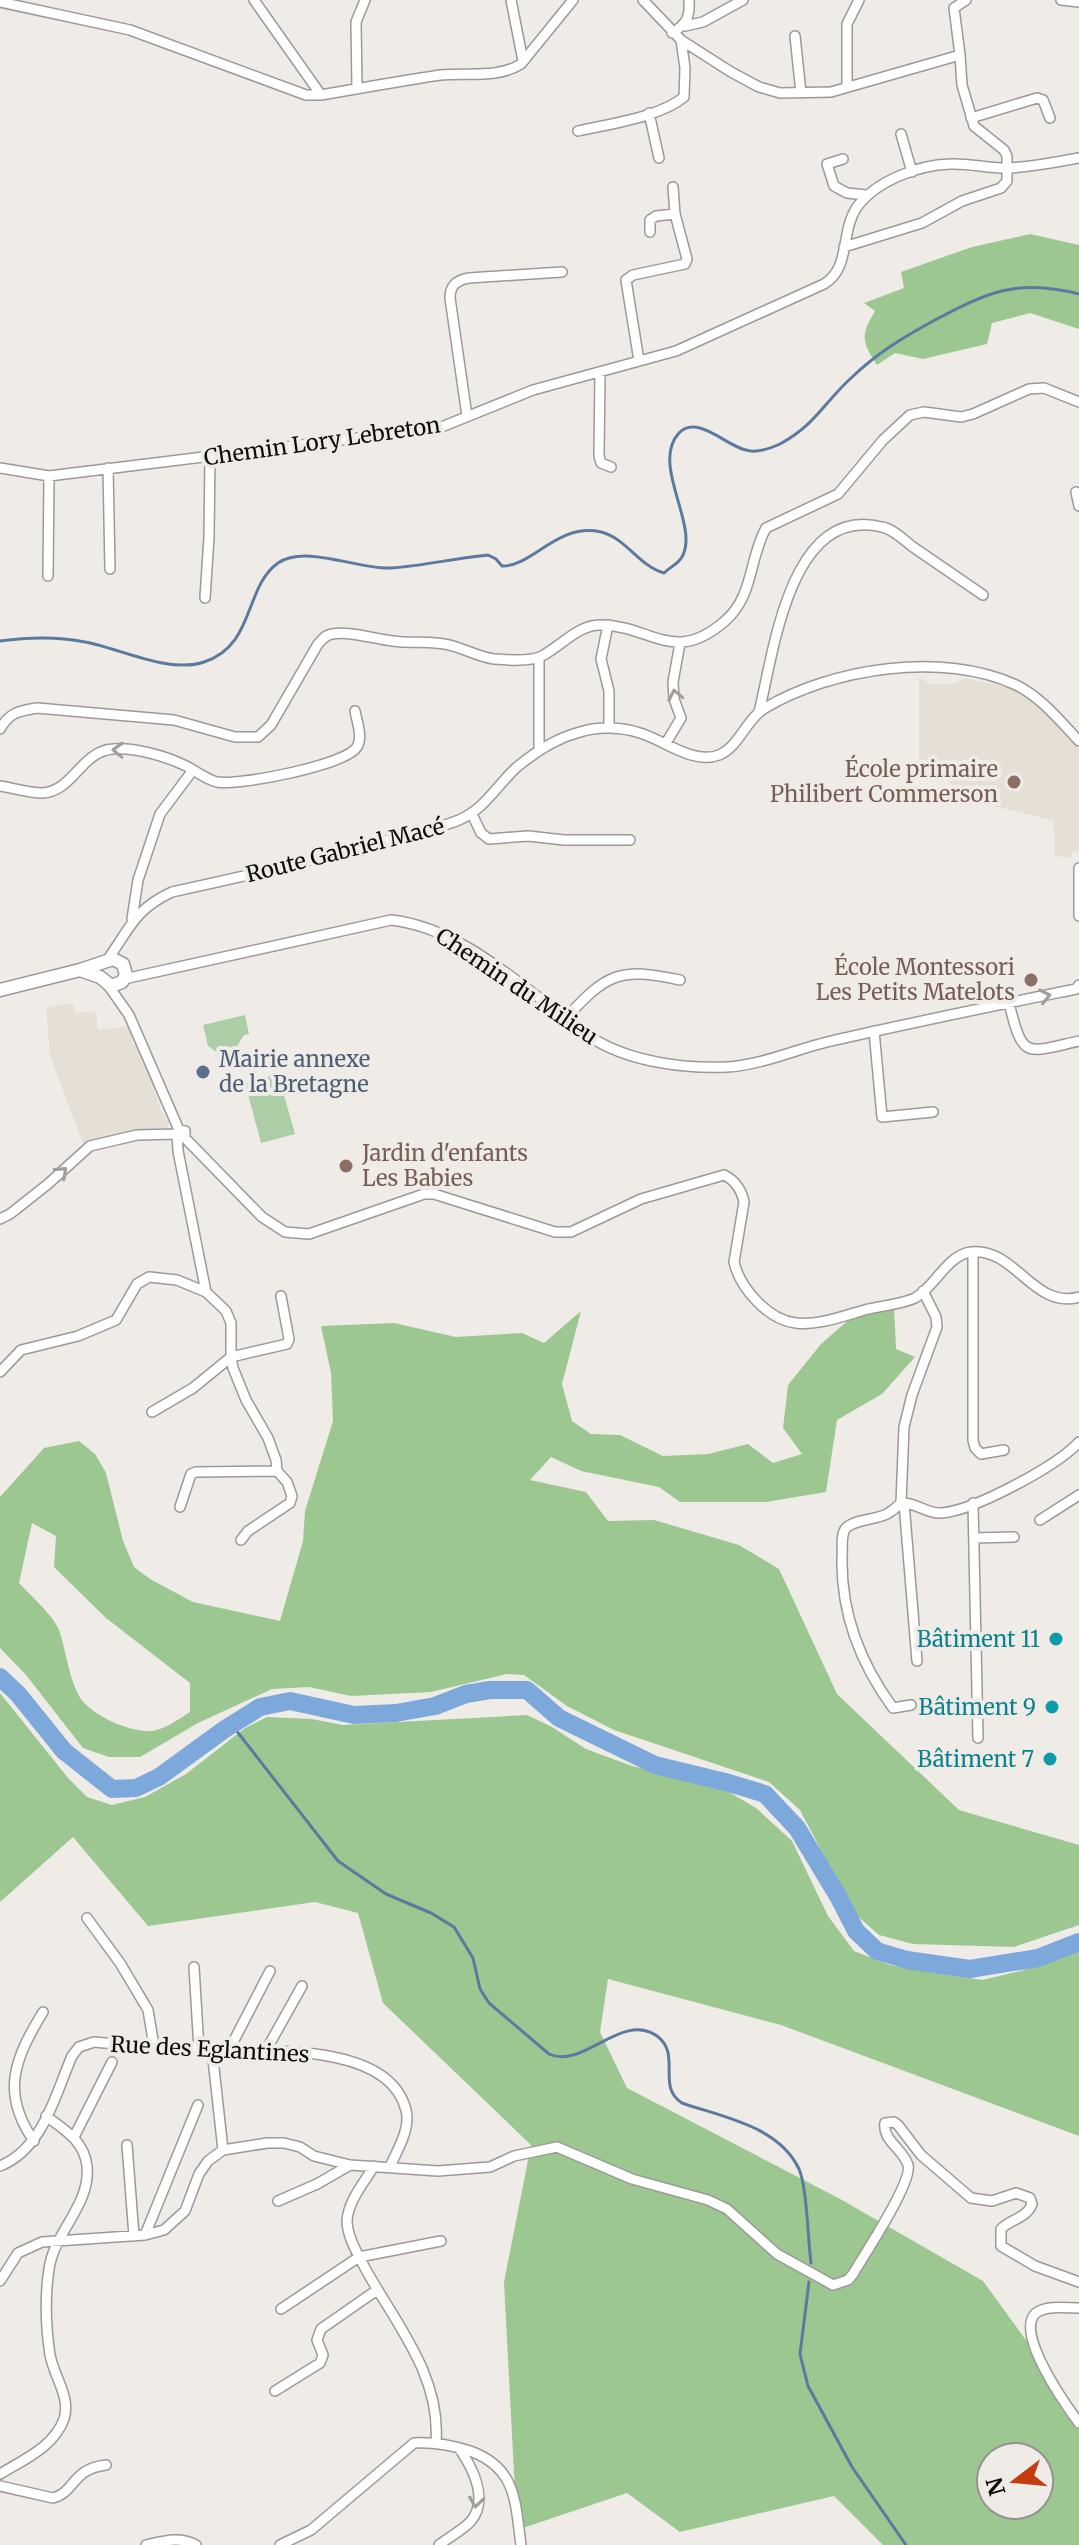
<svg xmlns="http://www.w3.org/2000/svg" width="1079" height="2545" font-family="Merriweather,serif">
<rect width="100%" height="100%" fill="#efece8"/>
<path fill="#e6dfd5" d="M919,677l11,7h23l12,-6 42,9 32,19 40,43v102l-7,1v6l-17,-2 -1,-35 -77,-19 -58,-40z
M73,1003l2,10 21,-2 2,19 33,-4 2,19h5l4,19h4l14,44 9,16 -5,8 -66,8 -4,-2 -10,8 -34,-90 -4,-49z"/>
<path fill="#adcda6" d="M245,1015l4,19 -5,1 -7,11 -9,2 -6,8 -14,-10 -5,-21z
M278,1074l17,60 -34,9 -16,-60z"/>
<path fill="#9cc791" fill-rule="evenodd" d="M1030,234l49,11v84l-49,-16 -38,10 -5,21 -64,15 -28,-6 -18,12c-16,-24 -16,-30 -2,-54l-11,-8 40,-15 -3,-16 71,-25z
M894,1306l2,43 19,8 -33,37 -45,26 -11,72 -60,10h-86l-21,-15 -78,-16 -30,-14 -21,23 56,12 22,29 46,-1 85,25 40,24 58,125 122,116 120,35v80l-65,22 -101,-3 -34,-9 -25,-22 -54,-103 -31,-28 -155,-52 -47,-24 -43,-31 -17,-1 -76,18 -80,4 -42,-9 -37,2 -74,34 -58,34h-31l-26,-9 -57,-73 -26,-27v-151l44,-49 35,-7 16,13 11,19 17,68 11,26 16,12 43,23 87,19 23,-80 2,-30 28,-90 -2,-48 -10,-47 73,-3 62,14 66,-4 22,10 37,-32 -19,73 10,37 19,13 29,1 43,21 45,-2 40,-10 25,19 29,-9 -19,-26 5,-43 33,-41 30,-26zM32,1523l24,13 -2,31 52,51 84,65v29c-11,7 -25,17 -38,19 -22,2 -65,-17 -74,-37 -10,-20 -12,-44 -19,-64 -5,-14 -30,-36 -40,-47z
M0,1693l68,85 19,19 25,8 33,-8 41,-23 59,-46 22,-11 45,2 30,6 185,-10 25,12 34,22 46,17 58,13 39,13 27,16 36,33 36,75 26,35 36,14 92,15 42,-10 55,-21v187l-298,-111 -173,-46 -8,53 27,56 215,112 141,81 96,132v132h-196l-49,-49 -154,36 -53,-39 -110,37 -13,-248 27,-137 -148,-142 -25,-90 -43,-11 -167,24 -75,-89 -73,65zM991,2457h48v48h-48z"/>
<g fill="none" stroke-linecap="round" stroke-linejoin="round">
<path stroke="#5c7a9d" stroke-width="3" d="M0,641c29,-4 56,-5 85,1 34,6 84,32 119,20 51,-16 40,-75 74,-99 28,-19 81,7 113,5 32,-2 65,-10 97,-13l8,4 6,7c30,1 56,-44 99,-34 25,6 38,34 63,41 6,-6 14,-9 18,-16 18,-31 -32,-93 -3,-124 20,-20 50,17 72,18 10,1 20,-3 29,-7 34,-18 44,-41 70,-65 27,-26 52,-41 85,-59 53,-28 83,-42 144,-26
M232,1725l106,136 48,33 45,19 23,14 19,31 7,31 9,14 60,51c34,16 73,-43 108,-18 25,18 -1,51 25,67 40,14 97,23 117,66 8,18 9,72 12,94
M809,2282l-9,72 8,32 44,81 54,78"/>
<path stroke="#7da8db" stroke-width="18" d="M0,1677l18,17 46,57 48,38 24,-1 23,-11 66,-48 35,-22 30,-6 64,14 42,-2 39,-7 31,-12 24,-4h37l32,28 96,47 74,18 36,11 32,34 41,68 18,35 21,20 30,9 63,9 68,-11 41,-16"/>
<defs>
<path id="minor" d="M254,0l67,95
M511,0l12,61
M643,0l38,40 50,32 28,15 21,6 51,-1 129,-37 -6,-47 12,-8
M1061,0l18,2
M0,2l130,28 176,65h15c40,-7 80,-14 119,-20 27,-3 57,4 81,-11l52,-64
M685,26l18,-4 40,-22
M672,33c15,-9 18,-16 17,-33
M795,36l6,57
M847,87v-63l12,-24
M357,89l-1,-67 9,-22
M649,113l10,45
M971,118l66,-20 6,2 7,18
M578,131c31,-7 82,-14 106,-34l1,-29 -4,-28
M901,134l11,38
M843,159l-16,5 7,22 13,7 19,2
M650,232v-12l6,-4 19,-2
M844,247l78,-24 40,-22 39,-13 6,-7v-25l-3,-6 -30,-24 -12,-41 -2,-30
M639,361l-13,-81 7,-5 52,-11 2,-5 -12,-45 -2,-27
M600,372l-1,84 2,7 10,4
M467,416l-17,-118c0,-13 7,-18 19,-20l93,-6
M0,468l49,8 390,-48 94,-38 143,-39 148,-67c27,-16 16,-52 33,-77 19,-26 61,-42 93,-43 18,-1 37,4 55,4 24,0 50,-6 74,-10
M108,468l2,101
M1076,492l3,14
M48,576l1,-100
M205,598l4,-61 1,-80
M608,625l-7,34 8,32v37
M539,657v94
M759,712c15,-61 31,-208 123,-185 11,2 22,13 31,20 23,16 47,32 70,48
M0,729c10,-17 19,-18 37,-21l137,12 61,17h23l13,-12 47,-81c5,-5 7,-9 14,-10 20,-3 41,5 61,7 19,3 41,-1 60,5 14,4 26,11 41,13 13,1 36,3 48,-3 19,-10 36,-31 58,-31 52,0 73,41 125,-4 29,-25 24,-63 41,-93l72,-34 45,-54 27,-25 14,-3 37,5 12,-3 56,-25 15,-1 35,14
M666,743l15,-25 -7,-19 -1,-17 7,-39
M0,786c13,2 29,7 42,7 31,-1 39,-42 71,-44 21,-2 52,7 71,16 11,5 21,14 33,17 22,4 129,-17 140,-35 6,-10 0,-25 -2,-36
M472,814l9,19 8,6 39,-3 36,4h66
M1079,868v48
M132,919l6,-39 22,-66 33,-44
M108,959c22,-31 27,-50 64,-67 69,-15 138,-31 206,-49 27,-8 56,-13 81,-23 26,-11 38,-35 58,-53 18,-15 40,-29 63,-35 18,-6 42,-5 60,1 24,7 53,32 79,22 21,-9 27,-36 46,-47 67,-40 179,-57 251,-23 25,12 44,36 63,56
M124,979l267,-59c65,7 121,58 172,96 11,8 22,18 34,25 36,21 89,28 130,26 34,-2 67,-17 100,-25 82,-19 166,-36 249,-53l3,-4
M108,985l21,30 50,115 6,1v7l77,79 23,15 24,2 115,-40h10l121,38h16l70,-33 83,-24c11,5 18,16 20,27l-10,60c6,26 34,58 62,61 23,3 50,-8 72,-14 14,-3 34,-5 47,-11 20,-11 32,-43 56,-46 44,-5 63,58 108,45
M1009,1003c14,57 16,50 70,38
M566,1018c41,-45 54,-51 114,-38
M874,1031l8,86 51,-5
M177,1134l1,17 28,141 20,19 5,12v34l2,11 13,32 22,38 8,22 1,11 -81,1 -5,2 -11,33
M0,1219l10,-5 38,-30 42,-38 47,-11 40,-1
M973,1252v188l2,8 6,6 23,-4
M0,1372l21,-22 57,-14 38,-16 21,-36 12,-7 28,3 29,12
M152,1412l41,-24 38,-31 56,-13 2,-5 -8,-43
M901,1503c-4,4 -9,8 -14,11 -12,6 -32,5 -41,14 -6,7 -3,21 -4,30 -1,56 18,105 51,150l18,-3
M901,1503l3,-76 8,-32 25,-68 -1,-10 -13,-26
M901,1503c15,-1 25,11 41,10 33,-3 115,-47 137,-71
M904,1503l13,158
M973,1503l5,235
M1040,1520l39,-25
M974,1538l40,-1
M241,1540l7,-9 42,-28 2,-7 -5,-14 -10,-11
M87,1918l33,45 28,47 6,36
M194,1967l5,83
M212,2050l11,100
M229,2050l41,-79
M265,2052l37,-66
M74,2137l38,-75
M34,2141c-34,-48 -19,-83 9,-129
M127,2145l7,91
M0,2166c43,-17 55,-71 72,-110l7,-9 15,-5c34,3 69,6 103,8 56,3 191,-12 209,60 5,19 -9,40 -16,57
M374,2166c-10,17 -26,35 -27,55 0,15 11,34 18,47 30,55 76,107 71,174
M278,2201l39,-17 33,-19
M145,2235l53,-130
M0,2281l18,-28 24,-11 103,-7 19,-5 21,-19 14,-37 9,-13 15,-11 44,-7h17l16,4 14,9 36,9 88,6 52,-4 24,-11 43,-9 75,32 76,21 19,9 50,45 56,31 15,-5 5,-6c11,-19 60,-92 55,-109 -5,-16 -26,-25 -23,-42l9,-1 4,3 23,30 50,43 21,3 24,-8 14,5 2,6c-5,14 -21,15 -31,25v17l34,20 44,16
M1079,2308c-12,0 -32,-3 -43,5 -22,19 29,91 43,110
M281,2309l78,-52 82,-16
M275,2391l45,-28 3,-8 -6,-15 4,-11 56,-39
M0,2474c23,-14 54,-27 64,-55 7,-22 -10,-42 -14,-64 -4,-27 -5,-60 -1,-86 5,-37 42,-64 38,-103 -3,-25 -22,-36 -41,-50
M0,2486l53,12c23,-6 18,-29 53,-33
M146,2545c18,-4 34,-9 50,0
M280,2545l31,-15 103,-87c20,-1 37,2 56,8 47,17 45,51 51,94
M439,2545c10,-8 24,-15 32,-24 18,-22 1,-54 -12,-73"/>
<path id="major" d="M0,990l80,-20 33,-11 10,5 3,11 -4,7 -11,4 -11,-9 -20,-7"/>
</defs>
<use href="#minor" stroke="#9c9996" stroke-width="12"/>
<use href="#major" stroke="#9c9996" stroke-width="15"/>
<use href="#minor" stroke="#fff" stroke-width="9"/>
<use href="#major" stroke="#fff" stroke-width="12"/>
</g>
<defs><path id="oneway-chevron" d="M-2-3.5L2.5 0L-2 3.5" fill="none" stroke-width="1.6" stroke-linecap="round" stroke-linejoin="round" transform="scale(2)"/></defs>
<g stroke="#9f9f9e">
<use href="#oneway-chevron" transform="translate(675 695) rotate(-101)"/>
<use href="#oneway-chevron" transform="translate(118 750) rotate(-178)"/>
<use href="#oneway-chevron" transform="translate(1045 996) rotate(-12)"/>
<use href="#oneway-chevron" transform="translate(62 1172) rotate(-43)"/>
<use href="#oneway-chevron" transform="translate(476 2502) rotate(98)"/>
</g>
<g fill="#8d6e63" stroke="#efece8" stroke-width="3">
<circle cx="1014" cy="782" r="8"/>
<circle cx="1031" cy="980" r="8"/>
<circle cx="346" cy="1166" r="8"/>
</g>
<circle fill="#5c6f8a" stroke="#efece8" stroke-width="3" cx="203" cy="1072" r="8"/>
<g fill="#0f9aa8" stroke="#efece8" stroke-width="3">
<circle cx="1056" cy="1639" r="8"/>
<circle cx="1052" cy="1707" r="8"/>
<circle cx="1050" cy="1759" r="8"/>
</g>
<g text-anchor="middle" stroke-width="8" stroke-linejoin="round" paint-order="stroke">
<g font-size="22" fill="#0f0e0d" stroke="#efece8">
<text transform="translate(322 441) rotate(-8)" y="8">Chemin Lory Lebreton</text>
<text transform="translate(345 850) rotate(-14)" y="8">Route Gabriel Macé</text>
<text transform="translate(517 986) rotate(34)" y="8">Chemin du Milieu</text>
<text transform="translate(210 2049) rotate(3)" y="8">Rue des Eglantines</text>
</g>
<g font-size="22" fill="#785e54" stroke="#efece8" text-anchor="end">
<text x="998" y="777">École primaire<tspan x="998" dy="25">Philibert Commerson</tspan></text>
<text x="1015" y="975">École Montessori<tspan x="1015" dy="25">Les Petits Matelots</tspan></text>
<text x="362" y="1161" text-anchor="start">Jardin d'enfants<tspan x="362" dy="25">Les Babies</tspan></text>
</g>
<g font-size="22" fill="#4e5e75" stroke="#efece8" text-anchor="start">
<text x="219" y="1067">Mairie annexe<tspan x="219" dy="25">de la Bretagne</tspan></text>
</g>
<g font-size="22" fill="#0d838f" stroke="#efece8" text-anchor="end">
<text x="1040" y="1647">Bâtiment 11</text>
<text x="1036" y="1715">Bâtiment 9</text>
<text x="1034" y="1767">Bâtiment 7</text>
</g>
</g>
<g transform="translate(1015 2481) rotate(254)"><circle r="38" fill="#efece8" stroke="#959390" stroke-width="2"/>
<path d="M0-6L14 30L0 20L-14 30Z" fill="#c43c0f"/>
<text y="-12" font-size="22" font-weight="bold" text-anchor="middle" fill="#0f0e0d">N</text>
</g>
</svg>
